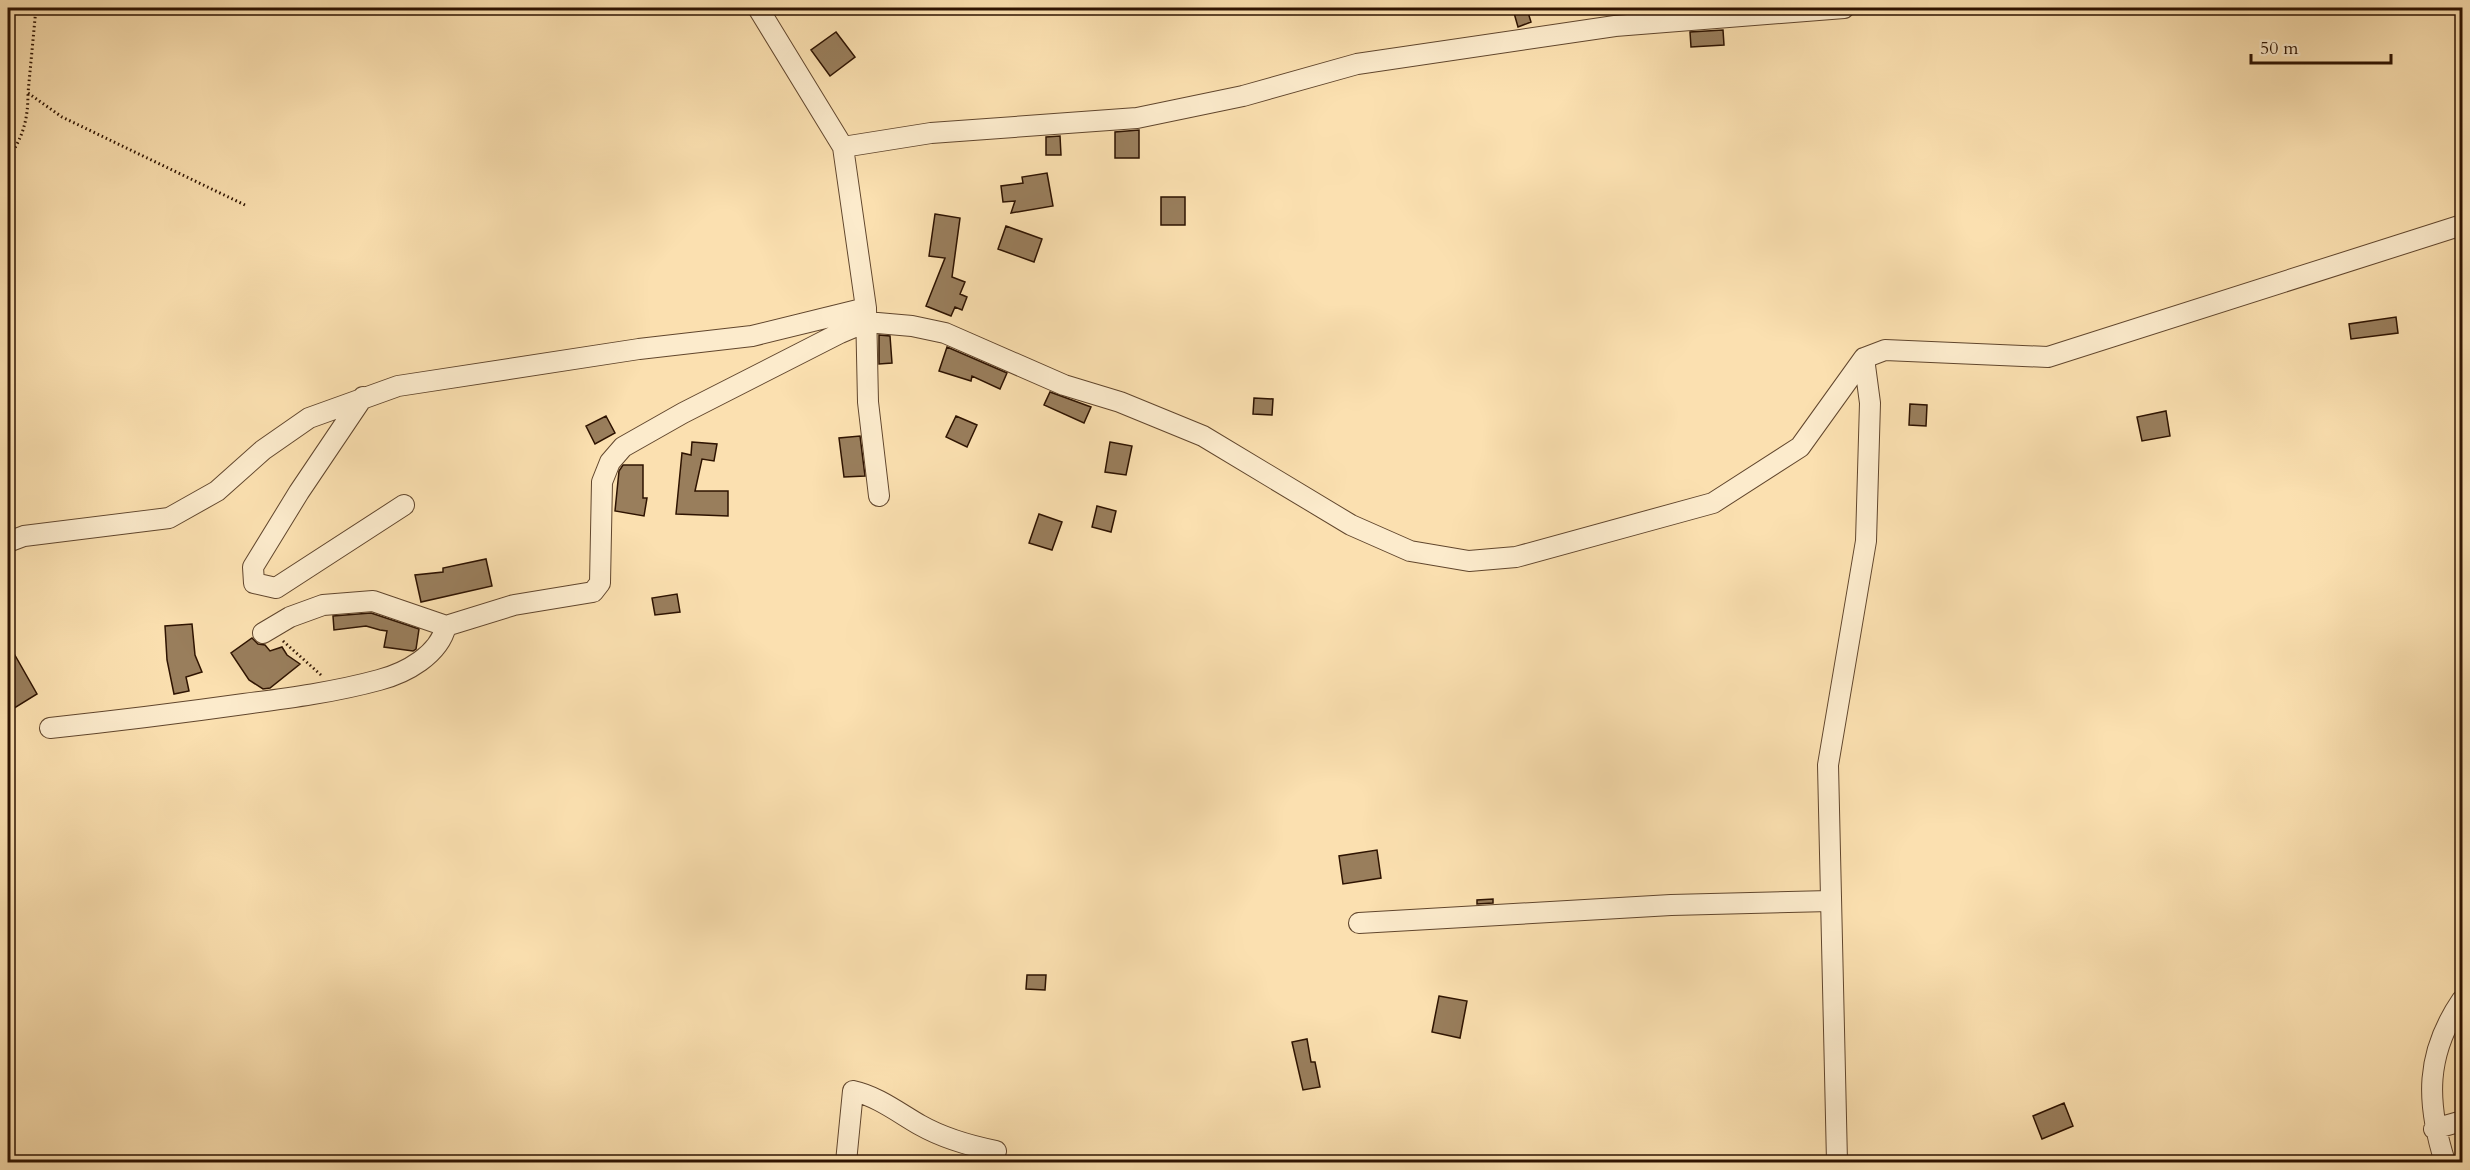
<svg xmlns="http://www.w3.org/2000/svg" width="2470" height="1170" font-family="Cardo,serif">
<rect width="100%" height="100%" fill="#fbe0b0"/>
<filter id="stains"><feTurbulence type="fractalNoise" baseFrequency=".00333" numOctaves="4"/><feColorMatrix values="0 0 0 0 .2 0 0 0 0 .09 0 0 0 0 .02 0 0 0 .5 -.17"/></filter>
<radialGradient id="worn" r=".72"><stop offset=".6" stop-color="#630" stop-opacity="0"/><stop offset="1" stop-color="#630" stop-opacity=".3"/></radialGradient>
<path fill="#997e5c" stroke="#2e1301" stroke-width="1.5" d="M1527,9l4,13 -13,5 -4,-14z
M1723,30l1,15 -33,2 -1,-15z
M836,32l19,25 -25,19 -19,-26z
M1139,130v28h-24v-26z
M1060,136l1,19h-15v-18z
M1047,173l6,33 -42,7 4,-12 -12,1 -2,-16 22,-3 -1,-6z
M1161,197h24v28h-24z
M935,214l25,4 -8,59 13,5 -5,12 7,3 -5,13 -7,-3 -4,9 -25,-10 19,-48 -16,-2z
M1006,226l36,13 -8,23 -36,-13z
M2396,317l2,16 -47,6 -2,-15z
M879,335l11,1 2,27 -13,1z
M947,347l60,26 -7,16 -28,-13 -1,5 -32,-10z
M1050,392l41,15 -7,16 -40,-18z
M1254,398l19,1 -1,16 -19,-1z
M1910,404l17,1 -1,21 -17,-1z
M2166,411l4,25 -28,5 -5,-24z
M606,416l9,17 -20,11 -9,-18z
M956,416l21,9 -10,22 -21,-10z
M860,436l5,40 -21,1 -5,-39z
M692,442l25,2 -3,17 -12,-2 -7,32h33v25l-52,-2 6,-61 9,2z
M1110,442l22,4 -6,29 -21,-3z
M623,465h20v33h4l-3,18 -29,-5 4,-40z
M1097,506l19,5 -5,21 -19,-5z
M1039,514l23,8 -10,28 -23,-7z
M486,559l6,27 -71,16 -6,-27 28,-3v-4z
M677,594l3,18 -25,3 -3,-17z
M371,613l48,16 -3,20 -3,2 -29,-4 3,-16 -7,-1 -14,-4 -32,4 -1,-14z
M192,624l3,31 7,17 -16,5 3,14 -15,3 -7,-34 -2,-34z
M252,638l6,6 7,1 5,6 12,-4 5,8 13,9 -30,24 -7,1 -14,-9 -18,-27z
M8,643l29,51 -29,18z
M1377,850l4,28 -38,6 -4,-28z
M1493,899v4l-16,1v-4z
M1027,975h19l-1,15 -19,-1z
M1439,996l28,5 -7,37 -28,-6z
M1307,1039l4,23h4l5,25 -17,3 -11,-48z
M2064,1103l9,23 -31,13 -9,-23z"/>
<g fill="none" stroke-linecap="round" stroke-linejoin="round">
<defs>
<path id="minor" d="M758,8l85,139 23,161 2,94 11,94
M843,147l88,-14 206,-15 106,-22 114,-32 258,-38 229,-18
M363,397l-64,95 -46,75 1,16 22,5 128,-83
M8,542l16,-6 145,-18 48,-27 46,-41 46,-32 89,-32 241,-37 113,-13 114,-28
M263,633l27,-16 33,-12 50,-4 73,25 68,-21 79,-13 7,-9 2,-101 8,-20 13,-15 60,-34 157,-80 26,-11 46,4 33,7 119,52 56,17 83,34 148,89 59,26 59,10 47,-4 197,-54 87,-56 64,-89 21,-8 163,7 414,-132
M50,728c65,-7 130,-15 194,-24 46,-6 91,-12 135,-24 27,-7 60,-25 67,-54
M1359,923l312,-18 159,-4
M2434,1129l28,-8
M846,1162l7,-71c24,5 46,22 67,34 23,13 51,21 76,26
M1837,1162l-9,-397 38,-224 4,-138 -6,-45
M2445,1162c-19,-60 -20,-108 17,-162"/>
</defs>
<use href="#minor" stroke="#61462d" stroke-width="22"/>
<path stroke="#2e1301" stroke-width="3" stroke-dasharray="1.5 3" stroke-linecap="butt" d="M36,8l-8,85 34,24 185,89
M8,159c15,-22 20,-39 20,-66
M283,641l38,34"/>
<use href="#minor" stroke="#fcebcc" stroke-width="20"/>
</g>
<rect width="2470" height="1170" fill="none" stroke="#fbe0b0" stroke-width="30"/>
<rect x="9" y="9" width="2452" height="1152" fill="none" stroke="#2e1301" stroke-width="3"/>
<rect x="15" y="15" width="2440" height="1140" fill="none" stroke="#2e1301" stroke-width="1.5"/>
<path d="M2251 54v9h140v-9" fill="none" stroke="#2e1301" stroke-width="3"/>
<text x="2260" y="54" font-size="18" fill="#2e1301" stroke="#fcebcc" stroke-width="4.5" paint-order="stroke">50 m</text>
<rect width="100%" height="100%" filter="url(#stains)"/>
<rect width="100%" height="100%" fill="url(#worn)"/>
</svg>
